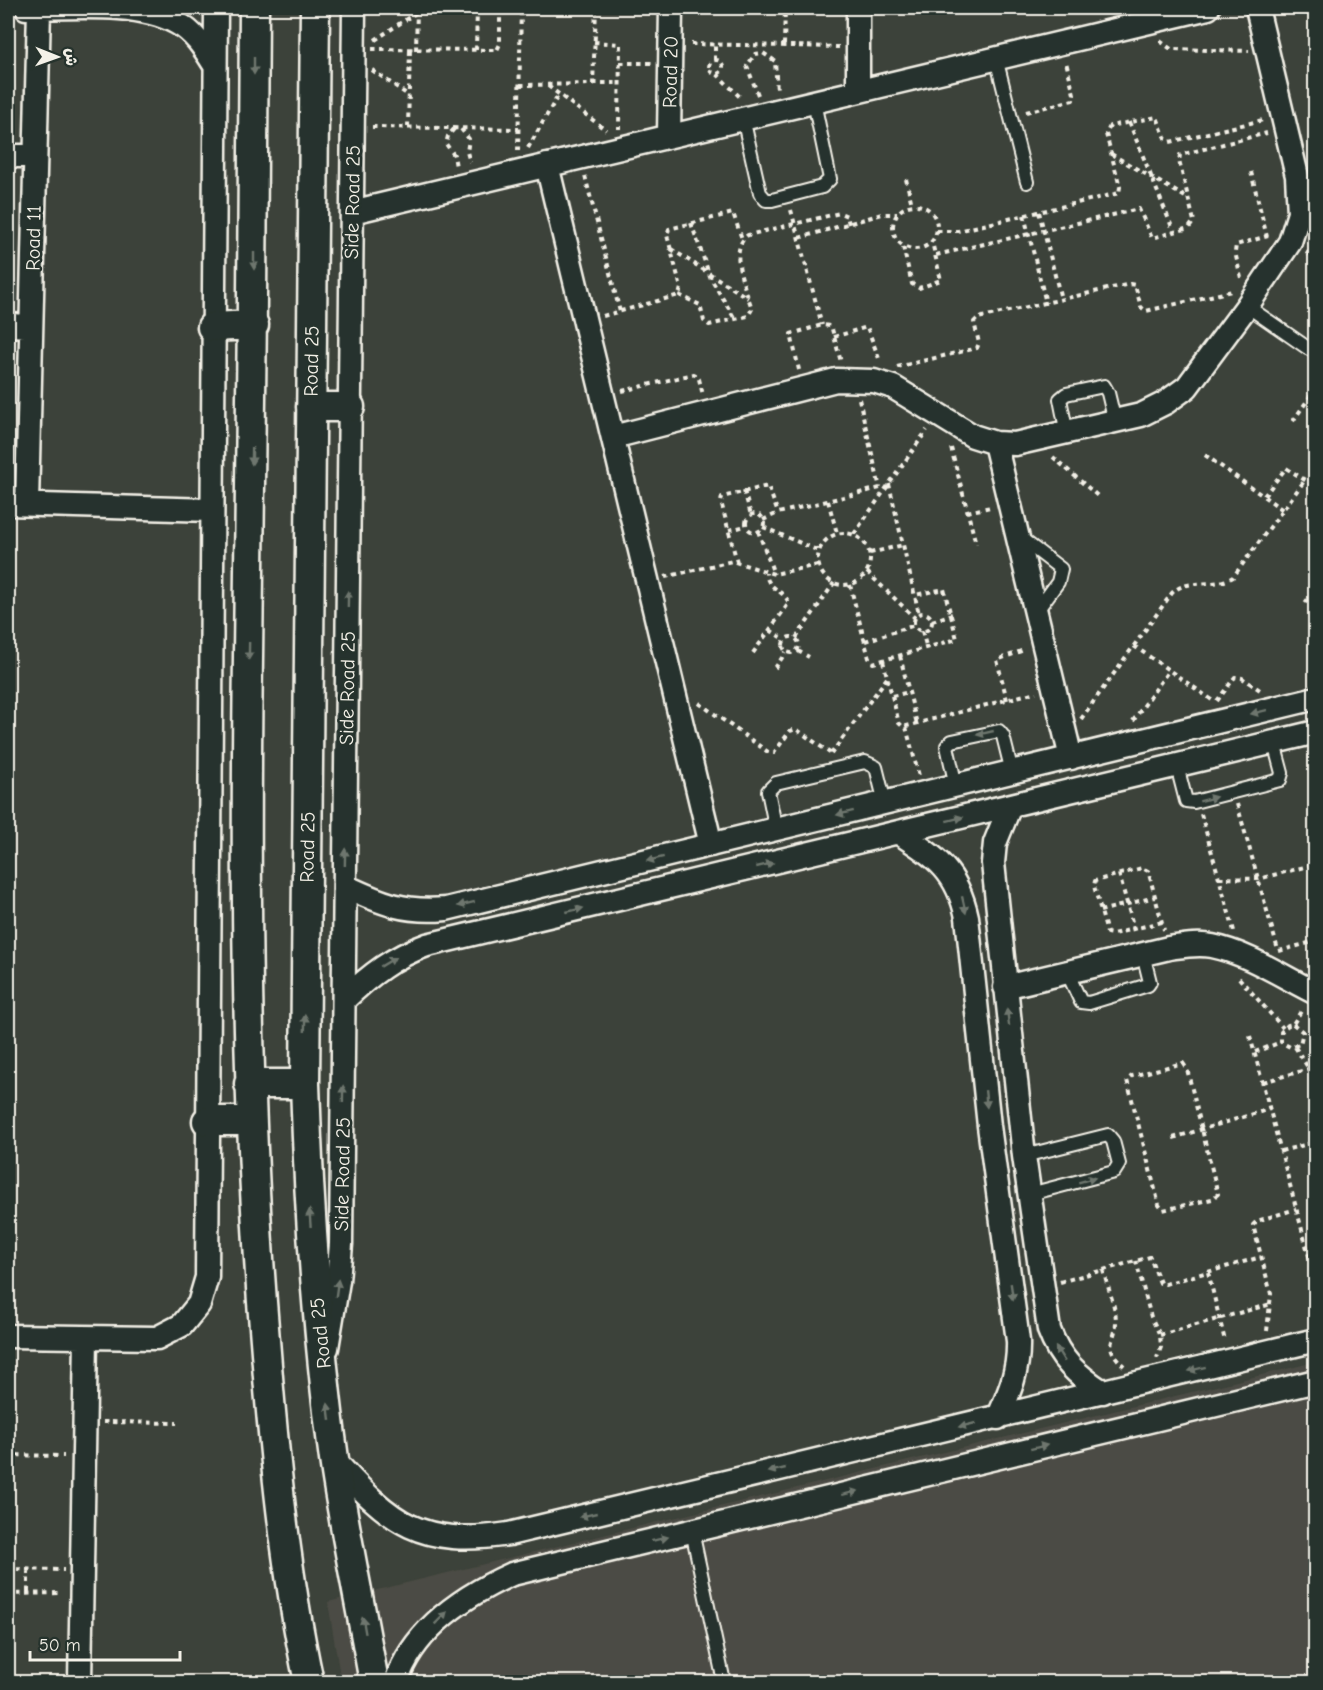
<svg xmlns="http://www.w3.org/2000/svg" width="1323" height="1690" font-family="'Comic Neue','Playpen Sans Arabic',sans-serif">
<rect width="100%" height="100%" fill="#3c423a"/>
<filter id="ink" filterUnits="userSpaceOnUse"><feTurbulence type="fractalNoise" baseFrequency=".0167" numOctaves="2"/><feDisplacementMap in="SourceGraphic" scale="12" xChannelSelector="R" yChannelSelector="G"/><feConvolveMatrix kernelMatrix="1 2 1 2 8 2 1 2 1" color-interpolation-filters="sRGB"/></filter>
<g filter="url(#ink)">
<path fill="#4c4c44" d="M1315,1362v320h-974l-13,-80z"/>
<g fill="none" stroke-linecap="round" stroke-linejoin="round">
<defs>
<path id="service" d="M996,58l31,124
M743,118l17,75 6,7h6l50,-13 8,-8 -16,-77
M1247,306l62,43
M1067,434l-7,-35 6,-5 38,-8 4,7 7,29
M1018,536l43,33 -3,13 -22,30
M1177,766l9,35 8,1 86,-22 2,-7 -8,-30
M956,786l-9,-40 5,-5 47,-10 4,5 9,36
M776,830l-8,-39 8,-8 89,-21 11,5 9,36
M1067,972l14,30 8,1 59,-18 2,-3 -7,-28
M1024,1156l84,-21 5,6 6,23 -5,8 -84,22
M692,1531l32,151"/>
<path id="minor" d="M26,8c46,0 111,-7 151,15 17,9 27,25 37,41
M858,91v-83
M669,136l2,-128
M8,156h27
M547,165l164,680
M352,212l856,-204
M8,325l23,1
M613,437l223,-57 38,1 19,6 80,49 22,7 20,1 126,-29 24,-12 22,-16 60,-81 43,-64 9,-29 -2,-37 -40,-168
M995,443l76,315
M8,504l203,6
M27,504l12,-496
M1010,806l-15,37 -2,20 31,293 25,174c11,30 28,45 54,62
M899,833c38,25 58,38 68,84l22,209 29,215c1,29 -8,50 -20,77
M345,886c36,17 60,27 101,23l870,-211
M1005,987l164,-39c14,-2 29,-5 43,-2 36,7 71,31 104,47
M344,1000c26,-25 49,-43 83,-55l889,-213
M8,1336l149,2 25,-13 17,-21 8,-27 9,-1269
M327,1348l11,-67 3,-37 13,-1236
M335,1461c57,63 85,86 174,73l807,-194
M80,1682l6,-344
M396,1682c18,-53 67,-86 116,-108l804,-193"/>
<path id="tertiary" d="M254,8c-2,216 -2,433 -6,649 -3,228 -2,455 17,683 9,115 20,229 44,342
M315,8l-10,1076c4,126 12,251 29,375 11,75 27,149 40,223
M212,327l42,-2
M311,407h39
M249,1084h56
M207,1121h44"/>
</defs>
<use href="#service" stroke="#f4f1e8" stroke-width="16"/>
<use href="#minor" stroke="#f4f1e8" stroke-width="27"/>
<use href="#tertiary" stroke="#f4f1e8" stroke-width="33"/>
<path stroke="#f4f1e8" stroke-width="4" stroke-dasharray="4.5 4.5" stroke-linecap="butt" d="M375,40l42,-28
M1160,41l11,8 78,2
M594,42l26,2 -1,85
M691,44l148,3
M784,45l1,-37
M372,49l125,1 3,-6v-36
M416,50l1,-42
M476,50l1,-42
M715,60v-16
M709 67a7 7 0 1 1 14 0a7 7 0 1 1-14 0Z
M620,63h32
M372,70l36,25
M717,74l25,25
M593,83h27
M520,85l73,-1 3,-76
M548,86l58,44
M758,95l-11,-29 8,-12 8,-1 12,8 2,30
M1026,112l47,-12 1,-6 -8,-32
M1129,122l45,110
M372,127l147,2
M408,127l2,-78
M454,129l-6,7 -2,8 8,11 2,12
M461,129l8,10 -2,13 3,10
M528,148l31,-54
M518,151l3,-143
M1111,154l76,44
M1251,172l16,65
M585,176l35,136
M906,179l6,26
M893 227a22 22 0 1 1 44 0a22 22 0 1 1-44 0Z
M791,210l31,115
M1039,212l22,87
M1024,215l22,88
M691,223l20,56 24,40
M937,231h21l161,-38 1,-6 -14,-53 4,-8 47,-9 8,21 5,4 93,-22
M799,238l83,-24h15
M903,247l9,37 7,4 22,-8 -9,-38
M671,249l77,49
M1306,252l10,7
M936,255l203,-46 13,29 37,-10 5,-7 -15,-60 1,-6 87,-22
M1241,278l-6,-26 1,-7 32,-9
M679,295l21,10 4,16 5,4 39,-9 4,-7c-6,-20 -25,-59 -4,-74l92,-22 7,3 2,8
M603,316l76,-21 2,-7 -14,-53 2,-6 64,-16 9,26
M834,337l33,-10 13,34
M897,367l80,-19 2,-5 -5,-21 4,-4 152,-34 5,1 6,22 5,4 86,-20
M799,370l-8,-36 31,-9 8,1 2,3 9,33
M622,391l72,-17 5,5 4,16
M859,399l21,89
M1293,421l23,-33
M951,448l25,96
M1205,455l78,55
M1053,457l47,41
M889,484l30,130
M744,491l7,24
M1264,496l22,-28 30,19
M828,501l9,32
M967,512l24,-5
M746 523a9 9 0 1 1 18 0a9 9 0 1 1-18 0Z
M763,520l15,-7 102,-25
M763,527l56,24
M729,530l17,-4
M758,531l16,43
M818 559a26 26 0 1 1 52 0a26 26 0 1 1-52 0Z
M854,534l73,-104
M870,553l33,-8
M737,562l-16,-60 1,-5 46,-11 10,27
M867,572l48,46
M665,577l67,-16 42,13 44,-9
M850,585l19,73 4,5 84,-24 -13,-50 -29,6
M1305,603l11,-15
M914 622a9 9 0 1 1 18 0a9 9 0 1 1-18 0Z
M932,621l20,-7
M770,630l15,10
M922,631l5,18
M783 645a8 8 0 1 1 16 0a8 8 0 1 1-16 0Z
M796,638l38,-55
M865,641l50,-16
M1134,646l81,56
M798,651l11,6
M753,653l36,-50c-5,-13 -22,-14 -23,-30
M900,656l17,68
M883,661l16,62 4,4 133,-35
M775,668l11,-16
M892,696l17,-4
M1007,700l-10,-40 27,-10
M1217,701l18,-24 7,1 18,12
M699,703l69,49 6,1 16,-22 6,-2 34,24
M1081,719l91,-126c16,-16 42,-4 61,-16l72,-97
M1133,721l36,-51
M906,727l13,49
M831,754l56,-76
M1237,804l41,146
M1201,814l33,117
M1119,874l15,55
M1219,878l39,1 58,-15
M1100,911l55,-14
M1162,922l-49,12 -6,-1 -13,-47 1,-5 47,-13 6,3 1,3 15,56
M1279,951l37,-10
M1239,978l44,50
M1293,1024l10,8 -3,12 -10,3 -9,-5v-10l7,-7 5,-1 10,-16
M1250,1036l66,246
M1295,1047l14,22
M1255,1052l26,-10
M1183,1063l4,6 31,125 -6,5 -49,11 -4,-5 -32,-125 5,-4z
M1263,1082l53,-15
M1173,1138l97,-29
M1281,1151l35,-9
M1136,1261l15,56 9,18 1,12 -4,11
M1103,1270c4,16 13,36 13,52 0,21 -15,22 8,44
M1208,1272l17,69
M1060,1282l90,-25 10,26 5,1 96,-27
M1267,1331l4,-37 -18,-69 4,-4 39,-12
M1160,1335l111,-31
M103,1422l74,1
M8,1455l56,1
M8,1569l56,1
M28,1592v-23
M8,1594l53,-1"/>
<use href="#service" stroke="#26332d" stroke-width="12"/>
<use href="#minor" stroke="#26332d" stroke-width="22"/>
<use href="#tertiary" stroke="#26332d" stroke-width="28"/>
</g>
<defs><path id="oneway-solid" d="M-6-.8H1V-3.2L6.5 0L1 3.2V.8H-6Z" transform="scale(1.5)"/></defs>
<g fill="#6e766e">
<use href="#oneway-solid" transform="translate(254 66) rotate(90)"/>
<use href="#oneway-solid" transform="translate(254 261) rotate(90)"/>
<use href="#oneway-solid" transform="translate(252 456) rotate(91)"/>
<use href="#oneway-solid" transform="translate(348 599) rotate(-89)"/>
<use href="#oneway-solid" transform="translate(249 651) rotate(91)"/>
<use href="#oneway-solid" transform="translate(1259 712) rotate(166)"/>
<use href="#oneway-solid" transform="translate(985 733) rotate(167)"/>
<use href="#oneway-solid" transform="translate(1208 799) rotate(-15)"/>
<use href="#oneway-solid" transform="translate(845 813) rotate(166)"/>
<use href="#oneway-solid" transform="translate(955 819) rotate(-14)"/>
<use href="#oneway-solid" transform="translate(345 857) rotate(-89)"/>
<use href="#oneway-solid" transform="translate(655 859) rotate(166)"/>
<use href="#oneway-solid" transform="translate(765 865) rotate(-13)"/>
<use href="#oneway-solid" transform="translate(466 904) rotate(166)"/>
<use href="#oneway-solid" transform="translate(964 905) rotate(77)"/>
<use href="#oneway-solid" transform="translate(575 910) rotate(-13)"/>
<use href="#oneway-solid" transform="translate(388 962) rotate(-31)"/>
<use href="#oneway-solid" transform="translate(1008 1017) rotate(-97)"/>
<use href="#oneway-solid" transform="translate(305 1023) rotate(-89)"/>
<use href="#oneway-solid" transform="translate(343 1094) rotate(-89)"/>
<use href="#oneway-solid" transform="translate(986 1099) rotate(84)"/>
<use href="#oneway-solid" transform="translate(1087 1180) rotate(-15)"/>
<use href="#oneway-solid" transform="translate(310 1218) rotate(-94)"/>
<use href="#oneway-solid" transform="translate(337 1288) rotate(-82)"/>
<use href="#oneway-solid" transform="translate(1012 1292) rotate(82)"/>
<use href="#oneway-solid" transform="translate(1060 1354) rotate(-122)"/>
<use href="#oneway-solid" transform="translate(1197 1369) rotate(166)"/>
<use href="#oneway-solid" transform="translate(329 1412) rotate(-97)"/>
<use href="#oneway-solid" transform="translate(967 1425) rotate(167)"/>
<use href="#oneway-solid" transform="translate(1039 1447) rotate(-14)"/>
<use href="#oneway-solid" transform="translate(777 1470) rotate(167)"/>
<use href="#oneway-solid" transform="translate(850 1493) rotate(-14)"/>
<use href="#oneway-solid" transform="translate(588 1515) rotate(167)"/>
<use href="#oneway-solid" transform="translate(660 1539) rotate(-14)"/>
<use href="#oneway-solid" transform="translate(441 1618) rotate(-45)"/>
<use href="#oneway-solid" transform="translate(364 1625) rotate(-100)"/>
</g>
</g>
<g text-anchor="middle" stroke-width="5" stroke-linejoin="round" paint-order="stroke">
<g font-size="20" fill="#f4f1e8" stroke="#26332d">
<text transform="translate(670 72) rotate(-89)" y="7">Road 20</text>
<text transform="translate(352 202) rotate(-89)" y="7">Side Road 25</text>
<text transform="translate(33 238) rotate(-89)" y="7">Road 11</text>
<text transform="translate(311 361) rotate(-89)" y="7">Road 25</text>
<text transform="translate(347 688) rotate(-89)" y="7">Side Road 25</text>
<text transform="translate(307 847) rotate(-89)" y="7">Road 25</text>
<text transform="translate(342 1174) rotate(-89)" y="7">Side Road 25</text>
<text transform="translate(320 1333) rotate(-96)" y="7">Road 25</text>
</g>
</g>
<rect width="1323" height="1690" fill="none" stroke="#26332d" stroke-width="30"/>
<rect x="15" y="15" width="1293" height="1660" fill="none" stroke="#f4f1e8" stroke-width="2" filter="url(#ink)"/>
<g transform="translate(57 57) rotate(91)" stroke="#26332d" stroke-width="4.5" paint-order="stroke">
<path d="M0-4.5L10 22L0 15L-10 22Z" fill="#f4f1e8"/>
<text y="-9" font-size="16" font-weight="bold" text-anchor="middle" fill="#f4f1e8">ش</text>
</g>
<path d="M30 1651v9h150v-9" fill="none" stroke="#f4f1e8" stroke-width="3"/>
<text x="39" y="1651" font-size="18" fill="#f4f1e8" stroke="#26332d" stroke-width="4.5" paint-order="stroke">50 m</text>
</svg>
